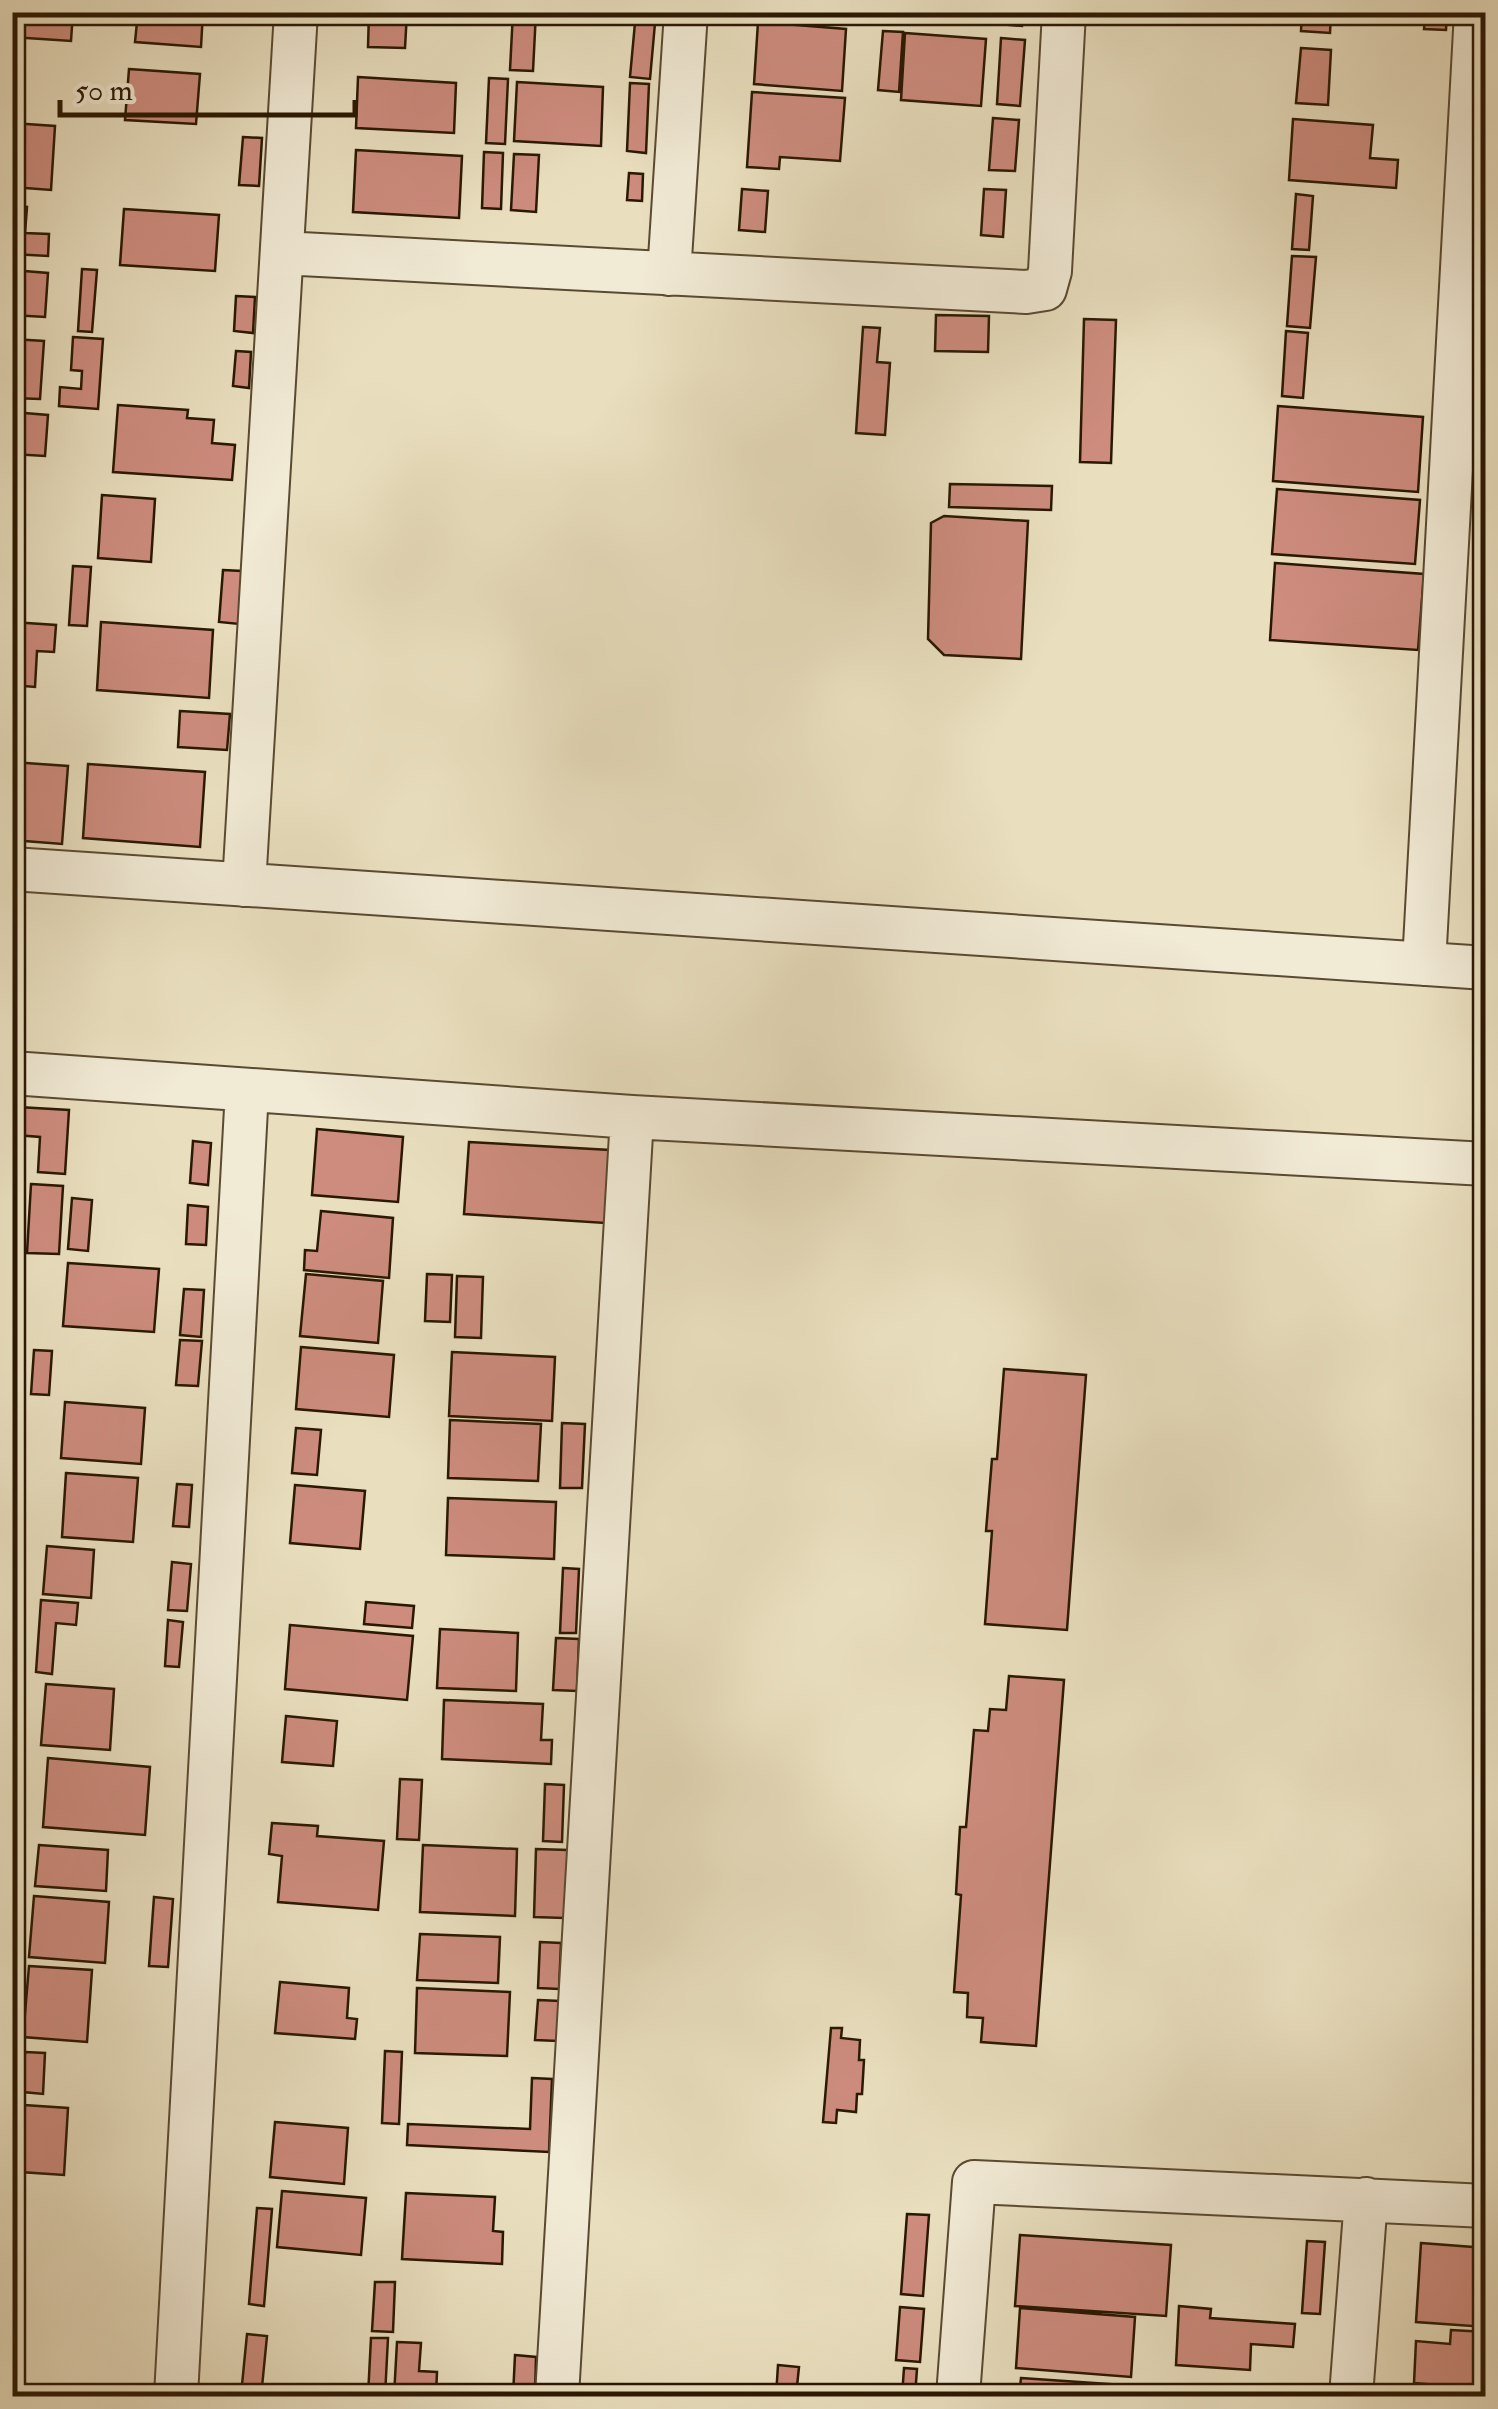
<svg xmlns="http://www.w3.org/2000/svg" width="1498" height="2409" font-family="'IM FELL Double Pica',serif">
<rect width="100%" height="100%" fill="#e9dfbf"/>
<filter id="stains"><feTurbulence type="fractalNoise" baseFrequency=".002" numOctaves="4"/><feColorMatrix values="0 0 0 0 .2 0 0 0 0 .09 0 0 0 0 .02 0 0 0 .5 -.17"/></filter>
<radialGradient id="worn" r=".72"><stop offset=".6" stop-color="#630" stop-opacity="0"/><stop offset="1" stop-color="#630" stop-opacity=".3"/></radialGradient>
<path fill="#cd8c7e" stroke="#2a1802" stroke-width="2.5" d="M12,12h61l-2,29 -59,-4z
M138,12h65l-2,35 -66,-5z
M369,12h38l-2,36 -37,-1z
M513,12h23l-3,59 -23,-1z
M636,12h20l-6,67 -20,-2z
M763,12h92v7z
M904,12h19l-1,11 -19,-2z
M1000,12h23l-1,14 -22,-2z
M1302,12h29l-1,21 -29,-2z
M1426,12h21l-1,18 -22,-1z
M758,22l88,7 -4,62 -88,-7z
M883,31l20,1 -4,60 -21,-2z
M905,33l81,6 -5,67 -80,-6z
M1001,38l24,2 -5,66 -23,-2z
M1301,48l30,2 -3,55 -32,-2z
M129,69l71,5 -4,50 -71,-4z
M358,77l98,6 -2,50 -98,-5z
M489,78l19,1 -3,65 -19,-1z
M517,82l86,5 -2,59 -87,-5z
M630,83l19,1 -3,69 -19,-2z
M752,92l93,6 -5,63 -60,-4 -1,12 -32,-2z
M993,118l26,2 -4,51 -26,-1z
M1293,119l80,6 -3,33 28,2 -2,28 -107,-8z
M12,123l43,3 -4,64 -39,-3z
M243,137l19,1 -3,48 -20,-1z
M356,150l106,6 -3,62 -106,-6z
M484,152l19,1 -2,56 -19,-1z
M514,154l25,1 -3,57 -25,-2z
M629,173l14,1 -1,27 -15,-1z
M742,189l26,2 -3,41 -26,-2z
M984,189l22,1 -3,47 -22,-2z
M1296,194l17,2 -4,54 -17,-1z
M12,206l15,1 -2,26 24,1 -1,22 -36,-2z
M124,209l95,6 -4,56 -95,-6z
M1292,256l24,1 -6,71 -23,-2z
M82,269l15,1 -5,62 -14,-1z
M12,270l36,3 -3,44 -33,-2z
M236,296l19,1 -2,36 -19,-2z
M936,315l53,1 -1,36 -53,-1z
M1084,319l32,1 -5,143 -31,-1z
M863,327l17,1 -3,34 13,1 -5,72 -29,-2z
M1286,331l22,2 -5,65 -21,-2z
M73,337l30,2 -5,70 -39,-3 1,-19 21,2 1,-18 -11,-1z
M12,339l32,2 -4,58 -28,-1z
M236,351l15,1 -2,36 -16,-2z
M118,405l70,5 -1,8 27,2 -2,23 23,2 -3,35 -119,-8z
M1278,406l145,11 -5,75 -145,-11z
M12,412l36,3 -3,41 -33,-2z
M950,484l102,2 -1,24 -102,-3z
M1277,489l143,11 -5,64 -143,-10z
M102,495l53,4 -4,63 -53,-4z
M944,516l84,5 -7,138 -77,-4 -16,-16 3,-116z
M1275,563l149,11 -6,76 -148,-10z
M73,566l18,1 -4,59 -18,-1z
M223,570l19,1 -3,53 -20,-2z
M12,622l44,3 -2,27 -17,-1 -2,36 -23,-2z
M101,622l112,8 -4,68 -112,-8z
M180,711l50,3 -3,36 -49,-3z
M12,762l56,4 -6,78 -50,-4z
M88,764l117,8 -5,75 -117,-9z
M18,1107l51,3 -4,64 -27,-2 2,-35 -24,-2z
M317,1129l86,8 -5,65 -86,-7z
M193,1141l18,2 -3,42 -18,-2z
M469,1142l141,8 -5,73 -141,-9z
M31,1184l32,2 -4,68 -32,-1z
M72,1198l20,2 -4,51 -20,-2z
M188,1205l20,2 -2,38 -20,-1z
M321,1211l72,7 -4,60 -85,-8 1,-20 12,1z
M68,1263l91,6 -5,63 -91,-6z
M306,1274l77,7 -5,62 -78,-7z
M427,1274l25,1 -2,47 -25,-1z
M457,1276l26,1 -2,61 -26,-1z
M184,1289l20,1 -3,47 -21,-2z
M180,1340l22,1 -4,45 -22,-1z
M301,1347l93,8 -5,62 -93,-8z
M34,1350l18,1 -3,44 -18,-1z
M452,1352l103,5 -3,64 -103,-5z
M1004,1369l82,6 -19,255 -82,-6 7,-93h-6l6,-72h5z
M65,1402l80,6 -4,56 -80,-6z
M450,1420l91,4 -3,57 -90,-3z
M562,1423l23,1 -3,64h-22z
M296,1428l25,2 -4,45 -25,-2z
M66,1473l72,5 -5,64 -71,-5z
M177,1484l15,1 -3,42 -16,-1z
M295,1485l70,6 -5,58 -70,-6z
M448,1498l108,4 -2,57 -108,-4z
M47,1546l47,4 -3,48 -48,-4z
M172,1562l19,2 -4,47 -19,-1z
M563,1568l16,1 -3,64h-16z
M41,1600l37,3 -2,22 -20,-2 -4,51 -16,-2z
M366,1602l48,4 -2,22 -48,-4z
M168,1620l15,2 -4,45 -14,-1z
M290,1625l123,11 -6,64 -122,-11z
M440,1629l78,4 -2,58 -79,-3z
M556,1638l23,1 -2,52 -24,-1z
M1009,1676l55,4 -28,366 -55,-4 2,-24 -16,-1 1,-24 -14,-1 7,-97 -5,-1 4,-67h6l8,-97 14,1 2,-22 16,1z
M46,1684l68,5 -4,61 -69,-5z
M444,1700l99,4 -2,36h11l-1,24 -109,-5z
M286,1716l51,5 -4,45 -51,-4z
M48,1758l102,9 -5,68 -102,-8z
M400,1779l22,1 -3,60 -22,-1z
M545,1784l19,1 -2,57 -19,-1z
M272,1823l46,3 -1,10 67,5 -6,69 -100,-8 4,-46 -13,-2z
M39,1845l69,5 -2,41 -71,-5z
M423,1845l94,4 -2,67 -95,-4z
M536,1849l32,1 -4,68 -30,-1z
M34,1896l75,6 -4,61 -76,-6z
M154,1897l19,2 -5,68 -19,-1z
M420,1934l80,3 -2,46 -81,-3z
M540,1942l21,1 -2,46 -21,-1z
M29,1966l63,4 -5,72 -64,-5z
M280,1982l69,6 -2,30 10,1 -2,20 -80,-6z
M417,1988l93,4 -3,64 -92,-3z
M538,2000l22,1 -2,40 -23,-1z
M831,2028h11l-1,10 19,2 -1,20h5l-2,34h-5l-1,18 -19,-2 -1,13 -13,-1z
M385,2051l17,1 -3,72 -17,-1z
M25,2052l20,1 -2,41 -20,-2z
M532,2078l20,1 -3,73 -142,-7 1,-21 122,5z
M24,2105l44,3 -4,67 -44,-3z
M275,2122l73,6 -4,56 -74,-7z
M282,2191l84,7 -5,57 -84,-8z
M406,2193l89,4 -2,34 10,1 -1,32 -100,-5z
M257,2208l15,1 -8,97 -15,-2z
M907,2214l22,1 -6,81 -22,-2z
M1020,2235l151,10 -5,71 -151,-10z
M1307,2241l18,1 -5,72 -18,-1z
M1421,2243l65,5v79l-70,-5z
M375,2282h20l-2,50 -21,-1z
M1179,2306l32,3 -1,9 85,6 -2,23 -42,-3 -1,26 -74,-5z
M900,2307l24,2 -4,53 -24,-2z
M1020,2308l115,9 -4,60 -115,-9z
M1451,2330l35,2v57l-72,-6 2,-42 34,3z
M247,2334l20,2 -5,51 -20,-2z
M371,2338h17l-3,58h-17z
M397,2342l24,1 -2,28 18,1 -1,24h-42z
M515,2355l21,2 -1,39h-22z
M778,2365l21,2 -3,29h-20z
M904,2368l13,1 -2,27h-13z
M1021,2378l116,8v10h-118z
M12,2386l42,3 -1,7h-41z
M1407,2387l79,5v4h-79z
M1170,2389l81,5v2h-82z"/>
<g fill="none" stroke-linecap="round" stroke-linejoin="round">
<defs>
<path id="minor" d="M282,253l744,39 19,-3 5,-18 14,-259
M669,274l17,-262
M12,869l1474,99
M244,885l52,-873
M1424,964l52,-952
M12,1073l620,44 854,47
M176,2396l71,-1306
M557,2396l75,-1279
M958,2396l16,-214 512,24
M1351,2396l15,-197"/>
</defs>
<use href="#minor" stroke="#5a4a31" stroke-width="46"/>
<use href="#minor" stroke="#f1ead5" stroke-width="42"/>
</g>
<rect width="1498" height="2409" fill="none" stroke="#e9dfbf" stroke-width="50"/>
<rect x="15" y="15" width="1468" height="2379" fill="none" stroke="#2a1802" stroke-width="5"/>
<rect x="25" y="25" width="1448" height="2359" fill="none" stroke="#2a1802" stroke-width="2.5"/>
<path d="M60 100v15h295v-15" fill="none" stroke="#2a1802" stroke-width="5"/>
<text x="75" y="100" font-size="30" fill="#2a1802" stroke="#f1ead5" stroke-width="8" paint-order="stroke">50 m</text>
<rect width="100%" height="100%" filter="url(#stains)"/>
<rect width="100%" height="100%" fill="url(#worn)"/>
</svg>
